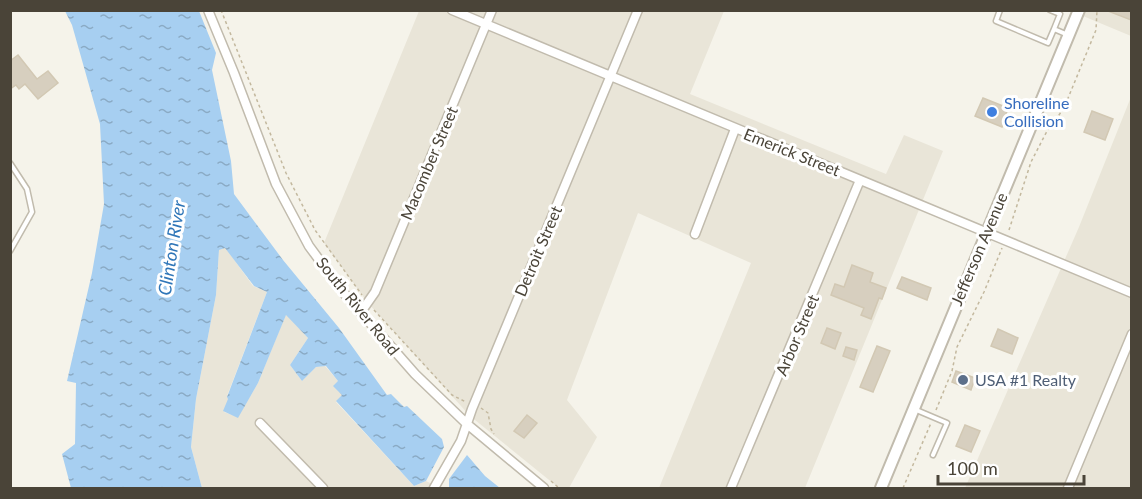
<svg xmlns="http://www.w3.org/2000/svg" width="1142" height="499" font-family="Lato,sans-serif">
<defs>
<pattern id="water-ripples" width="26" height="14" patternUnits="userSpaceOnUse" patternTransform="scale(1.5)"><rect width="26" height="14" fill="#a7cff1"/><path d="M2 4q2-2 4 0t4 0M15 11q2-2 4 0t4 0" fill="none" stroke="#8aaac4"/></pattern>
</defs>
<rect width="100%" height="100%" fill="#f5f3ea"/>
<path fill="#e9e5d8" d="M419,11h305l-34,83 196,80 18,-39 39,16 -138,337h-146l92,-225 -113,-50 -71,187 30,37 -28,51h-10l-89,-72 -102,-113 -44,-60z
M1085,11h46v25l-48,-20z
M1131,97v391h-166l114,-261z
M225,247l28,39 14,6 -40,104 2,3 -5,13 14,5 20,-34 28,-69 22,24 -18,27 12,16 14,-14 9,-1 14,16 3,13 -6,7 78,84 12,-5 14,7h-238l-11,-41 5,-48 20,-104 3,-45z"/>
<path fill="url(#water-ripples)" d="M65,11h134l17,42 -4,17 19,91 3,33 49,66 56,68 48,67 4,-1 13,13 3,-1 35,33 2,8 -18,34 -12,5 -78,-85 6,-6 -9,-9 5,-5 -12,-15 -10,1 -14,14 -12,-16 18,-27 -22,-23 -28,68 -20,35 -15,-7 5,-12 -1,-2 40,-105 -13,-6 -29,-38 -6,2 -3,45 -20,104 -5,48 11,41h-131l-9,-34 13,-10 1,-61 -9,-2 25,-108 12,-69 -4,-80 -28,-99z
M467,455l18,21 15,12h-51v-9z"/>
<path fill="#d7cfbf" stroke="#d2c8b3" stroke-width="1.5" d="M1108,10h23v10l-23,-9z
M18,55l19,24 11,-8 10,12 -20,16 -13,-15 -6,5 -3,-4 -6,4v-28z
M983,98l25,10 -6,19 -27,-11z
M1092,111l21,8 -8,21 -21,-8z
M852,265l21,8 -3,9 16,6 -4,11 -3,-1 -8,21 -10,-4 3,-7 -33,-13 4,-11 9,3z
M902,277l29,11 -4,12 -30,-12z
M827,328l14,5 -6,16 -14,-6z
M998,329l20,9 -6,16 -21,-8z
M877,346l13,5 -17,41 -13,-5z
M846,347l11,3 -3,10 -11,-4z
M956,371l19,7 -4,12 -19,-8z
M527,415l10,8 -13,15 -10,-7z
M965,425l15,6 -9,21 -15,-6z"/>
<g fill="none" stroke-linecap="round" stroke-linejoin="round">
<defs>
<path id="service" d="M1000,10l-4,11 52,22 6,-14 14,6
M1050,10l10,4 -6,15
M10,163l17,26 5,23 -22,39
M914,409l33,14 -14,32"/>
<path id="minor" d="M208,10l26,63 42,111 33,62 34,46 72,82 52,50 77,64
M452,10l680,283
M695,234l40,-105
M361,312l14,-20 117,-282
M260,423l63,65
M434,488l27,-47 11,-32 166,-399
M731,488l129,-308
M1068,488l64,-154"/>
<path id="tertiary" d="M881,488l198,-478"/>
</defs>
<use href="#service" stroke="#c1bbad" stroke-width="7"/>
<use href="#minor" stroke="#c1bbad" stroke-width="11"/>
<use href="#tertiary" stroke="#c1bbad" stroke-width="14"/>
<path stroke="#c3b89e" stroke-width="1.5" stroke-dasharray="3 3" stroke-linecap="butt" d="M221,10l65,163 29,57 47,65
M1009,230l22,-68 15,-29 18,-25 32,-78 1,-20
M374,310l78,85 14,7
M481,408l7,5 3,16 3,5
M936,410l16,-39 5,-24 27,-55 18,-44
M551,481l8,7
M903,488l28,-65"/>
<use href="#service" stroke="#fff" stroke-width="4"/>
<use href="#minor" stroke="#fff" stroke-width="8"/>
<use href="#tertiary" stroke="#fff" stroke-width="10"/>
</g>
<circle fill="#3f7fe0" stroke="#fff" stroke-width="2" cx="992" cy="112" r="6"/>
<circle fill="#5c6f8a" stroke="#fff" stroke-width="2" cx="963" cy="380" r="6"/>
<g text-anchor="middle" stroke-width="6" stroke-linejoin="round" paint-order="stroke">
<g font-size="16" fill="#366cbe" stroke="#fff" text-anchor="start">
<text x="1004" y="109">Shoreline<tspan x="1004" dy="18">Collision</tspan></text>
</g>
<g font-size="16" fill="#4a4438" stroke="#fff">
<text transform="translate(792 152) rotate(22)" y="6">Emerick Street</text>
<text transform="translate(429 163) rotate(-67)" y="6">Macomber Street</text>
<text transform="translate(979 249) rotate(-67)" y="6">Jefferson Avenue</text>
<text transform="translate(538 251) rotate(-67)" y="6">Detroit Street</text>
<text transform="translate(358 306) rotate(51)" y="6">South River Road</text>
<text transform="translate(797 335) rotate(-67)" y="6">Arbor Street</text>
</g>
<g font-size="16" fill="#4e5e75" stroke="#fff" text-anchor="start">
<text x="975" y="386">USA #1 Realty</text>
</g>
<g font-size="18" font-style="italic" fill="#2f76b8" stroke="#fff">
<text transform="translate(172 248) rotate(-81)" y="6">Clinton River</text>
</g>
</g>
<rect width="1142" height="499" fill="none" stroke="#4a4438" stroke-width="24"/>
<path d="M938 475v9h146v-9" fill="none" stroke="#4a4438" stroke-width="3"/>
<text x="947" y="475" font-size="18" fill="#4a4438" stroke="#ffffff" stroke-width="4.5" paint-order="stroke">100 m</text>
</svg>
